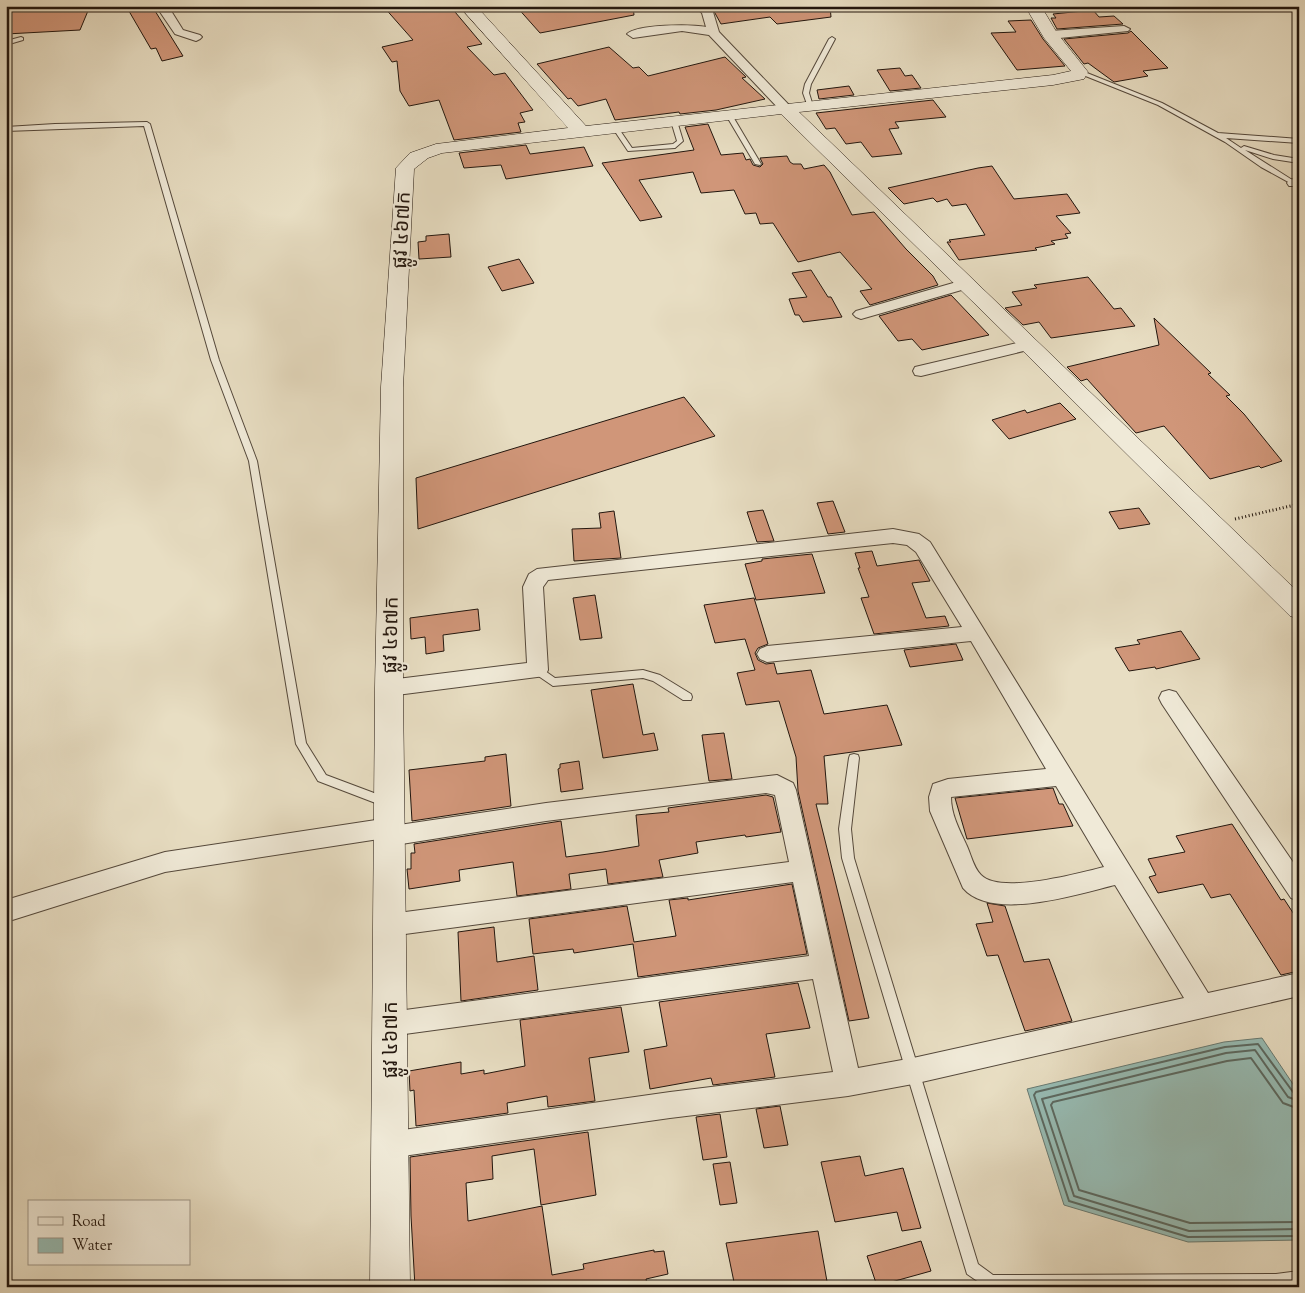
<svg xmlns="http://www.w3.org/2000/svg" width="1305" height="1293" font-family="'Sorts Mill Goudy','Noto Sans Khmer',serif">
<rect width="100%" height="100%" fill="#e8dec3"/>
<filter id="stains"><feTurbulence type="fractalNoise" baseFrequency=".004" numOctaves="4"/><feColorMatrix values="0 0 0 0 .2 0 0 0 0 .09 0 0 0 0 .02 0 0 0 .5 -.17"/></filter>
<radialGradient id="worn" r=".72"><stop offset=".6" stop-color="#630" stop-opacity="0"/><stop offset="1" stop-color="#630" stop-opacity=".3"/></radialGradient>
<path fill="#97bcb4" stroke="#687a72" d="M1262,1038l37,55v147l-111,2 -124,-37 -37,-116 197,-47z"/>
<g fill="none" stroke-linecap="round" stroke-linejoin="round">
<path stroke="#5c6961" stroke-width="2" d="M1299,1095l-6,-3 -35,-48 -33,3 -189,45 -2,3 35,106 119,36 111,-1
M1299,1101l-11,-4 -33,-47 -29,3 -184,46 32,97 115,35 110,-2
M1299,1109l-16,-6 -32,-45 -24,3 -174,41 -2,3 28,85 111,33 109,-1"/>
</g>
<path fill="#d09679" stroke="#22160e" d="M69,6h21l-10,24 -74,4v-15l5,-10z
M126,6h26l31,50 -21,5 -6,-13 -5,1z
M383,6h67l32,38 -15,3 27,28 11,-2 28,37 -13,3 5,9 -7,1 3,9 -67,8 -15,-40 -30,6 -9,-15 -3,-30 -5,1 -10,-15 31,-7z
M516,6h117l1,9 -94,18z
M711,6h119l1,11 -54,7 -7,-7 -49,7z
M1093,10l6,7 15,-1 9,8 -66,5 -6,-11h5l-3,-4z
M1031,20l12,19 22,27 -48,4 -26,-37 25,-1 -8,-11z
M1131,31l37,37 -25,3 5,5 -34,6 -26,-19 -4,1 -20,-25 64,-6z
M609,47l24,21 6,-1 9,9 77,-19 21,20 -4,1 23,21 -49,11 -36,4 -1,-2 -64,8 -9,-21 -28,7 -7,-8 -3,1 -31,-35z
M900,68l5,8 7,-1 9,13 -31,3 -13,-21z
M849,86l5,9 -35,4 -2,-9z
M933,100l13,17 -51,5 4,6 -10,1 13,25 -30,3 -11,-15 -15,2 -11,-16 -9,1 -10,-16z
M708,124l13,31 22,-2 3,7 4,-1 3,6 7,2 3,-3 -3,-6 27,-2 3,6 3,2h8l3,5 20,-4 6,7 22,43 22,-3 32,37 27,27 5,9 -68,20 -10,-14 12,-2 -32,-37 -42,10 -25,-39 -13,1 -4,-11 -11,1 -11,-24 -33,3 -8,-21 -54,8 23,37 -22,4 -38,-58 92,-13 -9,-23z
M526,145l4,9 54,-7 9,19 -87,13 -5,-14 -37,3 -5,-15z
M992,166l22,33 53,-5 13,19 -24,3 15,17 -6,1 3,4 -17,3 4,3 -20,4 2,2 -78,10 -12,-18h4l-2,-2 36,-5 -19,-31 -14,2 -5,-7 -10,3 -4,-4 -29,6 -16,-16 90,-20z
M449,234l2,23 -32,2 -1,-17 8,-1v-5z
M519,259l15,24 -32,8 -14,-24z
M811,270l17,27h3l11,20 -39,5 -4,-7h-4l-6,-16 18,-2 -15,-24z
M1088,277l26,32 7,-1 14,18 -84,12 -12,-16 -16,3 -18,-17 17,-3 -10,-13 25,-4 -3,-3z
M951,295l38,40 -67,15 -10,-11 -14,2 -19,-25z
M1154,318l57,55 -3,1 22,21 -4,1 18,18 38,47 -21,7 -2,-2 -49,13 -46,-53 -28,7 -49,-54 -6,2 -14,-14 92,-22z
M684,397l31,39 -297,93 -2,-51z
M1060,403l16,16 -67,20 -17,-19 33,-10 2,3z
M833,501l12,31 -17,2 -11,-31z
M1139,508l11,16 -31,5 -10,-17z
M763,510l11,31 -17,1 -10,-30z
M614,511l7,47 -47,3 -2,-32 29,-1 -2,-15z
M872,551l5,15 42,-6 11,21 -18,2 14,35 19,-2 4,10 -75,8 -13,-36 8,-1 -11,-29h2l-5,-15z
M812,554l13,39 -69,7 -11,-36 17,-3v-2z
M595,595l7,43 -22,2 -7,-42z
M754,598l14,46 -10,4 -3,5 3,7 8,4 8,-1 3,11 34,-4 13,44 63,-9 15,40 -78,11 4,48h-12l53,214 -20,3 -51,-230 -2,-34 -17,-56 -33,4 -9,-32 18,-3 -10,-31 -30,4 -11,-38z
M478,609l2,21 -37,5 1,16 -18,3 -1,-17 -14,2 -1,-21z
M1181,631l19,28 -44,10 -1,-2 -26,4 -14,-23 25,-4 -3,-4z
M956,644l7,16 -53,7 -6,-17z
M633,684l10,51 11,-2 4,17 -55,8 -12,-68z
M724,733l8,46 -23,2 -7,-46z
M506,754l5,52 -99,15 -3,-51 76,-9v-4z
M579,761l4,28 -22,3 -3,-23 2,-1v-4z
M1053,788l6,16h4l10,22 -106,13 -12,-41z
M766,795l7,2 8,35 -35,5 -1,-2 -49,7 2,11 -39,7 4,17 -55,7 -2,-15 -37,5 2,15 -54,7 -4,-34 -54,8 1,11 -51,8 -2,-20h4v-16h4l-1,-9 147,-23 5,36 37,-5 36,-6 -3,-31 33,-3 -1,-4 14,-2z
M1232,824l49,76 3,-1 15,23v49l-18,4 -51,-81 -19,4 -8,-14 -45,9 -9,-16 7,-2 -8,-16 37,-7 -9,-16z
M792,884l15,70 -169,23 -5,-33 -59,9 -1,-4 -40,5 -4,-35 98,-13 7,36 42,-6 -7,-36 19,-2v2z
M987,903l18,3 19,56 25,-3 23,62 -47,10 -27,-76 -11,1 -11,-32 17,-2z
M494,927l3,35 37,-6 4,34 -77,11 -3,-69z
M798,983l12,45 -44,6 9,43 -62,8 -2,-7 -61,11 -6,-39 23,-4 -8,-44z
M621,1007l8,45 -40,6 6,43 -47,6 -1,-11 -40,7 1,10 -92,13 -2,-36 -4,1 -1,-20 52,-9v12l23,-4v4l41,-8 -5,-46z
M780,1106l8,39 -24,3 -8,-39z
M720,1114l7,43 -24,3 -7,-43z
M588,1132l8,63 -55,10 -7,-56 -42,7 1,23 -27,4 2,38 74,-15 10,69 32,-6 -1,-5 71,-14v2l10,-1 4,23 -22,5 1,5 -11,3h-221l-4,-71 -1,-59z
M860,1156l5,20 38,-8 18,60 -19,3 -5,-19 -62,10 -14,-60z
M730,1162l7,41 -17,2 -7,-41z
M818,1231l10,56h-93l-9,-44z
M921,1241l10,30 -54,15 -10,-30z"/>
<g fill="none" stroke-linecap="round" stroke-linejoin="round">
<defs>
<path id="lane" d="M21,37l2,1v2l-17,5v-4z
M832,37l3,2 -24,45 -2,9 4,13 -5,1 -5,-14 2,-9 24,-45z
M1078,71h4l80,32 56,30 81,6v4l-73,-5 15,10 3,-2 30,9 25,4v4l-26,-4 -28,-9 52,33 -5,1 -31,-17 -36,-25 -67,-37 -80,-32z
M727,114l5,1 29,49 -1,1 -5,-1 -29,-49z
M674,119l3,2 6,20 -8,7 -47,3 -16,-24 5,-1 15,22 41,-4 4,-3 -6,-20z
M147,122l3,2 69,236 38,101 49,282 20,32 64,24 2,3 -2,3 -4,2 -68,-26 -22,-37 -47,-283 -38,-101 -67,-234 -138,5v-4l49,-3z
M538,666l17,12 88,-8 17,5 31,19 1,3 -1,3h-8l-30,-19 -10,-3 -90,8 -19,-13 -1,-3 1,-3z
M854,754l4,1 1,3 -8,71 3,29 124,406 15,11 283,-1 23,-3v14l-12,2h-301l-19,-13 -125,-416 -3,-29 10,-71 1,-3z"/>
<path id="street" d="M156,6h12l15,24 17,5 2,2 -2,2 -4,2 -21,-7z
M695,6h13l5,6 6,20 70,73 2,3 -2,3h-8l-72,-76 -27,-4 -49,7 -6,-4c10,-10 64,-10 79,-7l-4,-14z
M1124,26l6,3 -2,2 -78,8 -6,-4 6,-4z
M1299,178v8h-10l-2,-3 2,-3z
M967,279l5,2 3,3 -3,3 -111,32 -5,-2 -3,-3 3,-3z
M1030,340l6,2 2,3 -2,3 -115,28 -6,-1 -2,-4 2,-4z
M893,529l26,5 11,8 278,451 91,-20v23l-386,88 -65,12 -178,22 -281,40 -9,-4 -4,-9 4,-9 9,-4 281,-40 163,-20 -20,-93 -423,57 -9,-3 -4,-9 4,-9 9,-3 419,-56 -16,-74 -403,54 -8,-3 -4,-8 4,-8 8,-3 399,-52 -14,-67 -9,-2 -220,28 -157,25 -8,-3 -2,-4 -214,33 -159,50v-22l159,-48 224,-34 8,3 2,4 147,-22 231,-28 16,8 3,7 62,278 55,-10 271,-60 -69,-113c-37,9 -123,37 -152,3l-33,-77 -1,-14 4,-13 15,-5 98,-10 -75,-128 -204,21 -7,-3 -3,-5 3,-5 7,-3 195,-19 -46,-75 -9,-7 -14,-2 -345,37 -5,7 5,83 -3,6 -156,20 -7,-2 -3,-6 3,-6 7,-2 138,-17 -4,-76 6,-13 8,-5zM1056,786l48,81c-25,6 -104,28 -123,8 -8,-8 -10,-21 -15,-31 -7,-15 -15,-30 -15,-47z
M1169,690l7,2 123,179v30l-8,-3 -129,-194 -3,-6 3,-6z"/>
<path id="secondary" d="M459,6h17l110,120 467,-51 18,-4 -27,-33 -19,-32h16l16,27 31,39 -4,7 -31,6 -254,27 500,481v26l-9,-3 -268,-266 -241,-236 -339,39 -14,5 -14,11 -11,218v301l7,599h-40l5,-599 6,-301 15,-219 14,-15 26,-9 132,-16z"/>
</defs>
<use href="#lane" stroke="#54483b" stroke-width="2"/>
<use href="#street" stroke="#54483b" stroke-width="2"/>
<use href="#secondary" stroke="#22160e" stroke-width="1"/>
<path stroke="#22160e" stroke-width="3" stroke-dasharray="1 2.5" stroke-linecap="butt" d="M1235,519l64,-15"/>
<use href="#lane" fill="#f0ead8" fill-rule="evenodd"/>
<use href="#street" fill="#f0ead8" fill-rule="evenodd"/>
<use href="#secondary" fill="#f0ead8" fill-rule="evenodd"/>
</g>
<g text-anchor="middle" stroke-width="4.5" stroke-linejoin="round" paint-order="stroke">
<g font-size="20" fill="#22160e" stroke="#f0ead8">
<text transform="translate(401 230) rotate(-87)" y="7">ផ្លូវ ៤៦៧ក</text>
<text transform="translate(390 635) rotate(-89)" y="7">ផ្លូវ ៤៦៧ក</text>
<text transform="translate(390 1040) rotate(-90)" y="7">ផ្លូវ ៤៦៧ក</text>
</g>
</g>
<rect width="1305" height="1293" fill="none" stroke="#e8dec3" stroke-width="25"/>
<rect x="8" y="8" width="1290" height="1278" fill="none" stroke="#22160e" stroke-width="2.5"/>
<rect x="12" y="12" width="1280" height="1268" fill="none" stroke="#22160e"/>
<rect x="28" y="1200" width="162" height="65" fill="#f0ead8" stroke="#9e9587"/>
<rect x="38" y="1217" width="25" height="8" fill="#f0ead8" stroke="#9e9587"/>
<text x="72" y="1226" font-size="15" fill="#22160e">Road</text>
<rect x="38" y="1238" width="25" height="15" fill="#97bcb4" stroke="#9e9587"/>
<text x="72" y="1250" font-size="15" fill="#22160e">Water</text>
<rect width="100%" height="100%" filter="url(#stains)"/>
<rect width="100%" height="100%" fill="url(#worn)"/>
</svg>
